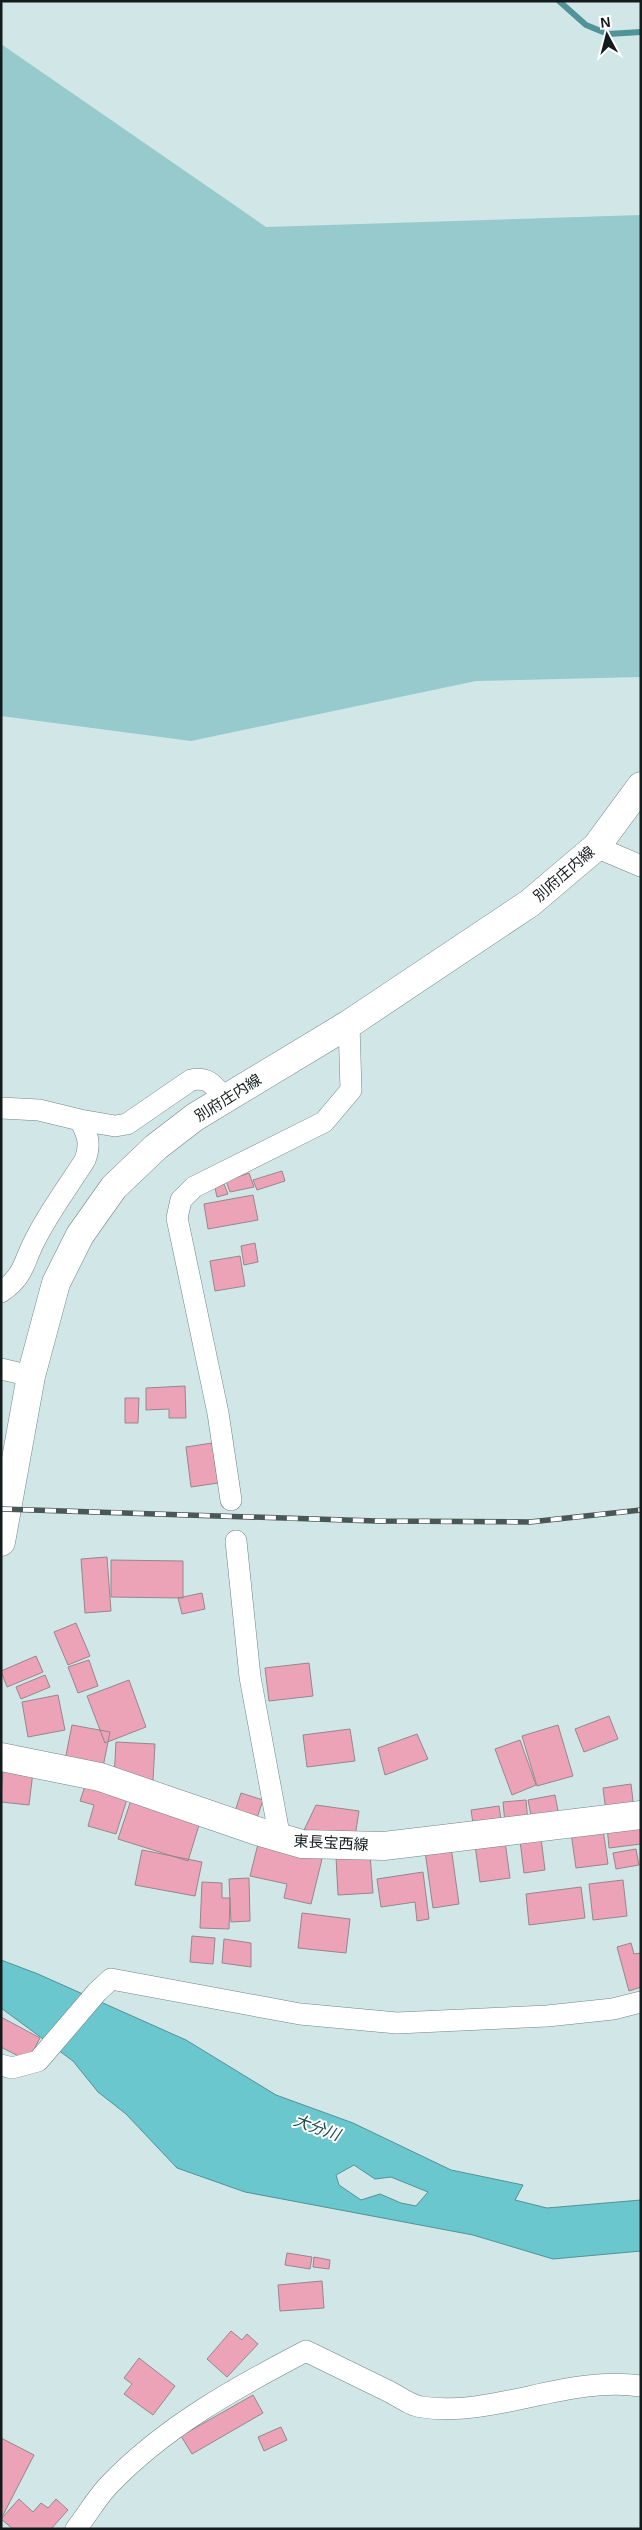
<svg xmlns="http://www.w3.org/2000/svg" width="642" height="2530" font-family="Helvetica,'Noto Sans JP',sans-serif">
<rect width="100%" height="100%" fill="#d1e6e7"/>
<path fill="#96cacd" d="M1,44l265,183 375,-12v462l-165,4 -285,60 -190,-25z"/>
<path fill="#6ac7cd" stroke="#509398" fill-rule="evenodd" d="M1,1960l37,14 148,66 90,55 77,28 98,47 72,15 -8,15 32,8 94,-8v51l-88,8 -80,-24 -228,-43 -68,-24 -51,-54 -28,-22 -25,-31 -72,-53zM354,2165l21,14 16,-2 37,15 -12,14 -15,-3 -21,-9 -19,6 -22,-15 -3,-10z"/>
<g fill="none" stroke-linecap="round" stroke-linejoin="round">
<path stroke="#509398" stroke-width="6" d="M559,1l27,24 22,9 33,-2"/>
</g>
<path fill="#eca3b8" stroke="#97868a" d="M282,1171l3,10 -28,9 -4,-10z
M249,1173l5,14 -24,5 -4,-11z
M224,1184l4,10 -11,3 -2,-9z
M253,1195l5,25 -50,9 -4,-25z
M255,1243l3,19 -14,3 -3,-19z
M240,1256l5,30 -30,5 -5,-30z
M185,1386l1,32h-17v-9l-23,1v-22z
M125,1398h14l-1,25h-13z
M212,1443l6,40 -27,4 -5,-40z
M107,1557l4,54 -26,2 -4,-54z
M111,1560l72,1v37l-72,-1z
M202,1593l3,16 -23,5 -4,-16z
M76,1623l14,33 -22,9 -14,-33z
M36,1656l7,16 -36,15 -6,-16z
M89,1660l9,26 -20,7 -10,-26z
M309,1663l4,33 -44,5 -4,-33z
M45,1675l5,12 -29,12 -5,-12z
M129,1680l17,47 -41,16 -18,-47z
M58,1695l7,35 -37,7 -6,-35z
M609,1716l9,23 -34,13 -9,-23z
M72,1725l38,7 -7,35 -38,-7z
M558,1725l15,51 -36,10 -15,-50z
M350,1729l5,32 -48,6 -4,-32z
M417,1734l11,25 -43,16 -7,-27z
M520,1740l16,45 -24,10 -17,-46z
M116,1742l39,2 -2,36 -39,-2z
M3,1769l30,3 -4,33 -28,-3z
M86,1783l42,13 -12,38 -28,-8 6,-21 -14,-4z
M631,1784l3,25 -28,3 -3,-24z
M241,1793l22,7 -7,21 -22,-7z
M555,1795l4,21 -27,5 -4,-21z
M131,1800l69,22 -12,39 -70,-22z
M526,1800l2,22 -23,2 -2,-22z
M316,1805l43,6 -4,26 -51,-7z
M499,1806l3,20 -28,4 -3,-20z
M641,1823v21l-32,4 -2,-22z
M603,1829l5,35 -32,4 -5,-35z
M541,1838l4,32 -21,3 -4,-32z
M505,1841l5,37 -30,4 -5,-37z
M258,1844l64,15 -11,45 -27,-6 3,-14 -37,-8z
M451,1847l8,57 -26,4 -8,-57z
M636,1849l3,16 -23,4 -3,-16z
M142,1850l60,12 -7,34 -60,-11z
M370,1855l3,38 -35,2 -2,-38z
M423,1872l6,47 -12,2 -2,-19 -34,5 -4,-28z
M249,1878l1,43 -19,1 -2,-43z
M623,1880l4,36 -34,4 -4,-36z
M202,1882l20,1v15h8l-1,31 -29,-1z
M581,1887l4,31 -56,7 -3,-31z
M302,1913l48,6 -4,34 -48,-5z
M192,1936l23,2 -2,26 -23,-2z
M224,1939l27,4v24l-29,-4z
M631,1943l3,11 7,-1v34l-12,4 -12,-44z
M1,2017l39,21 -12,23 -27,-14z
M287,2253l25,4 -2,12 -25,-4z
M314,2257l16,3 -1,9 -16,-2z
M322,2281l2,27 -44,3 -2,-26z
M231,2331l11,9 5,-6 11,10 -31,33 -20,-18z
M139,2358l36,28 -22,29 -29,-21 8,-10 -8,-6z
M253,2395l10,18 -71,41 -11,-18z
M281,2427l6,13 -23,11 -6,-14z
M1,2438l33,17 -33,64z
M19,2499l14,13 8,-9 7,5 8,-9 12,11 -17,19h-38l-12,-10z"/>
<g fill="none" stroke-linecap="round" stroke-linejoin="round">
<defs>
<path id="minor" d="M596,847l45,19
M1,1108l38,2 41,10c8,15 11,24 5,40 -17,27 -37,53 -51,82 -11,22 -10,34 -33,50
M80,1120l35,6 12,-2 64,-44c18,-4 23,6 34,19
M1,1369l30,7
M231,1500l-13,-87 -41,-195 4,-18 13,-13 130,-65 27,-32 -2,-66
M236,1541l14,136 30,162
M1,2065l11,3 26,-7 59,-69 14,-13 189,35 97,9 150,-7 66,-7 28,-7
M76,2529c11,-14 20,-30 32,-43 56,-59 127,-98 198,-135 27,13 55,27 82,40 10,5 23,15 34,16 71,11 145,-32 219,-21"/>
<path id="major" d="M1,1542l30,-166 25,-93 24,-48 34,-48 42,-40 39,-30 154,-93 181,-121 66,-56 45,-61
M1,1757l99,20 157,54 45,13 82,2 257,-31"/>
</defs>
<use href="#minor" stroke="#718485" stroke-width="22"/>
<use href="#major" stroke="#718485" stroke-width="29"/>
<use href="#minor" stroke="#fff" stroke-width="21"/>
<use href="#major" stroke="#fff" stroke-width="28"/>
<defs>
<path id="rail" d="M1,1509l375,12 154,1 111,-12"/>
</defs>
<use href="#rail" stroke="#4b5657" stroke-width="5.5"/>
<use href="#rail" stroke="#fff" stroke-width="4" stroke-dasharray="11" stroke-linecap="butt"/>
</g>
<g text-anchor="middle" stroke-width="4" stroke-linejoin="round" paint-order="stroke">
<g font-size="15" fill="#141b1c" stroke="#fff">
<text transform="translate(564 874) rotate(-41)" y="5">別府庄内線</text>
<text transform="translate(228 1098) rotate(-32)" y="5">別府庄内線</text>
<text transform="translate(331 1843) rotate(3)" y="5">東長宝西線</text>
</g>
<g font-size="16" font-style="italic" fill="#1e494b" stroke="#fff">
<text transform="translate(317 2127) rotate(20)" y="6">大分川</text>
</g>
</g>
<rect width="642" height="2530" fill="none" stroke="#141b1c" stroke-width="5"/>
<g transform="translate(607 35) rotate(353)" stroke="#ffffff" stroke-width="4" paint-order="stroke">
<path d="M0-4L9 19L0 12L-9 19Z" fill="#141b1c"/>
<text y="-8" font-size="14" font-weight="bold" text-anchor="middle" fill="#141b1c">N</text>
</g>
</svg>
